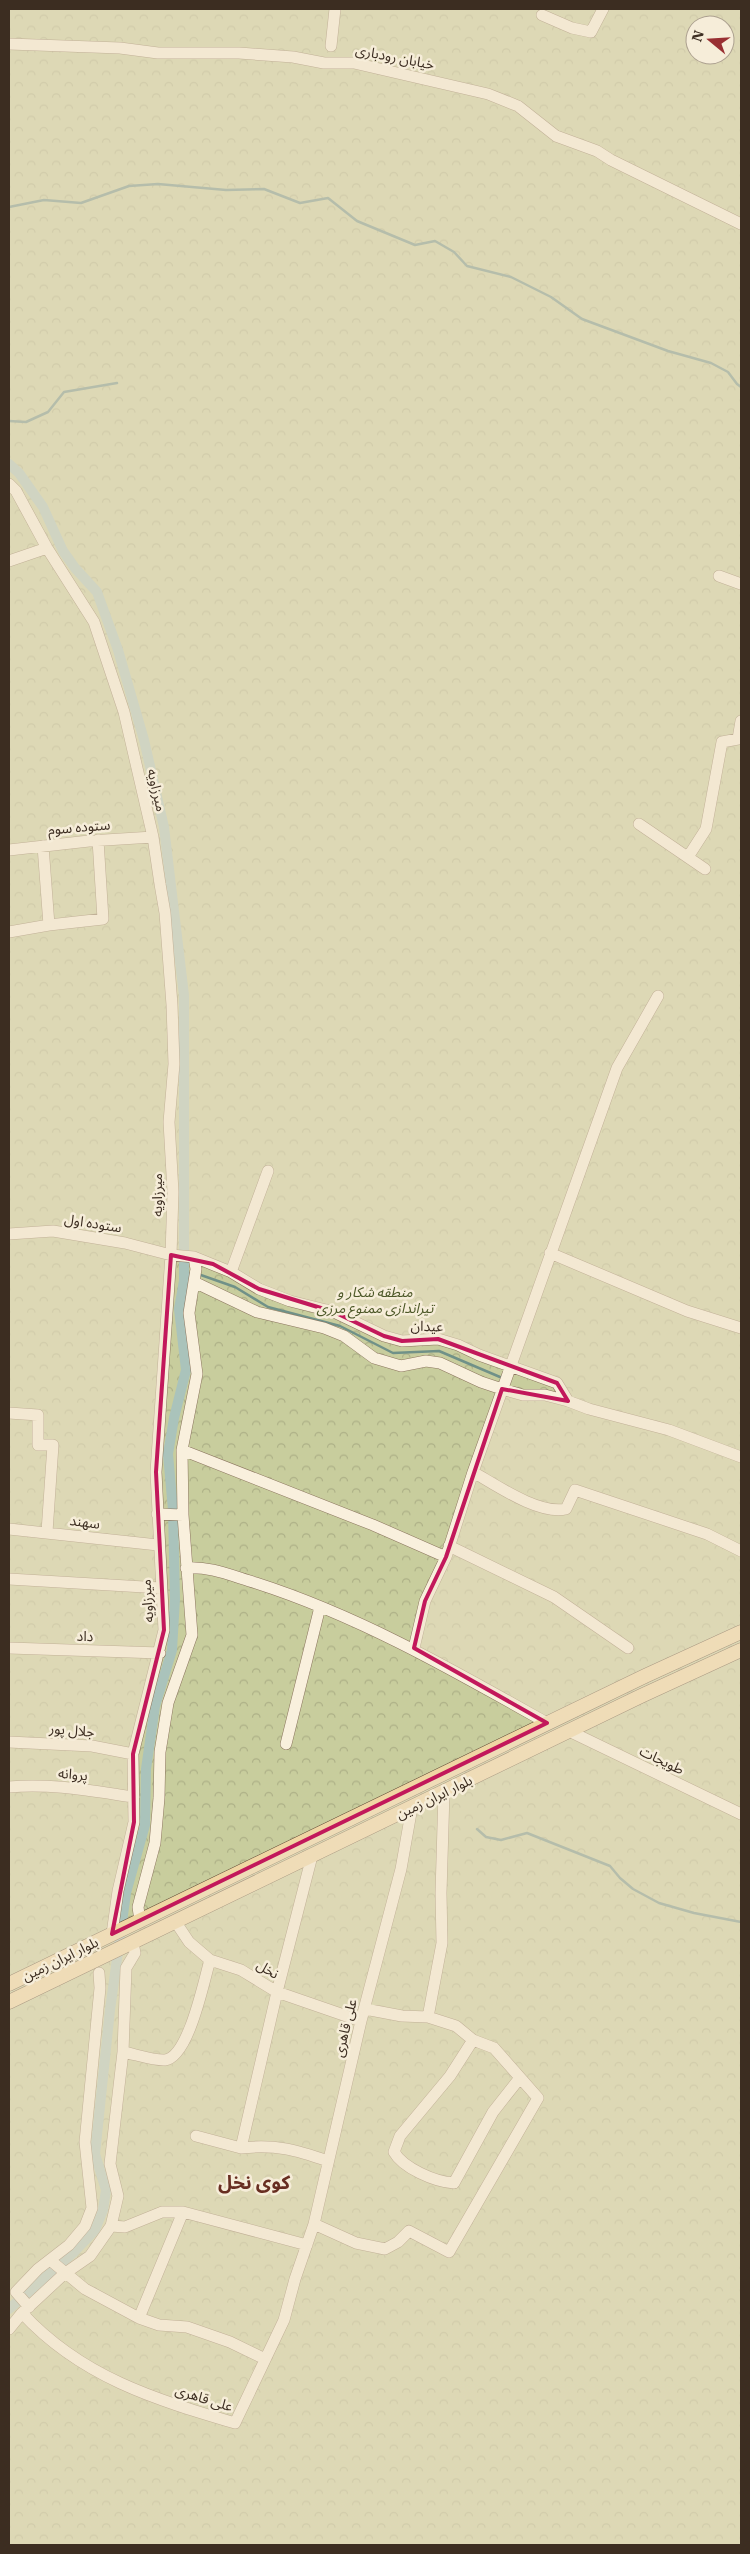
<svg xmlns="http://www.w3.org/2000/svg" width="750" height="2554" font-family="'IBM Plex Serif','Noto Sans Arabic',serif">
<defs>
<pattern id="forest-crowns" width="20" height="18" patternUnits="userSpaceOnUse" patternTransform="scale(1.25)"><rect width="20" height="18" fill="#c8cd9d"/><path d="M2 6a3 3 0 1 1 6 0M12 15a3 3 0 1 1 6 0" fill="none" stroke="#adb087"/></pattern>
</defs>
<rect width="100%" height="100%" fill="#eee2c9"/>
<path fill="url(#forest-crowns)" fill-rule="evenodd" d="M9,9h732v2536h-732zM695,25h30v30h-30z"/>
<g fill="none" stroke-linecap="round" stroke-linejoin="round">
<path stroke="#709188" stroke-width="2.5" d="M9,207l35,-7 37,3 48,-17 29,-2 68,6 38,-1 36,14 28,-5 29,23 58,24 20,-4 19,11 13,14 44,11 40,20 31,22 86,32 43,12 17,9 9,12 4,3
M9,421l17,1 22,-10 16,-20 53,-9
M184,1273l8,1
M198,1274l37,13 33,20 72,19 53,27 46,-2 61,26
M477,1829l9,8 15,3 26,-7 83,33 10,12 13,11 26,14 35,10 47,9"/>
<path stroke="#aac3bb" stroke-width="10" d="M9,464l10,9 24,34 20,44 12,17 22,24 21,58 26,90 20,87 20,168v286l-5,28 7,61 -12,48 -6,36 5,56 2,89 -3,51 -17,56 -9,63 -1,56 -19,68 -16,117 -15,144 11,36 -3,20 -8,20 -22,23 -64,56"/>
<defs>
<path id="minor" d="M542,15l30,13 19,4 12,-23
M9,44l111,4 38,5h81l54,4 31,6h30l134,31 30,12 38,30 41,15 14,9 130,64
M331,46l4,-37
M9,484l7,7 31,57 47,74 30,90 29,125 7,47 5,29 7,92 2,59 -5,58 4,70 -2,63 -15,217 8,158 -31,124 1,68 -16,69 -6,43
M9,561l38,-13
M719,576l22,8
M639,824l66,45
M43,846l6,79 54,-6 -5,-79
M9,850l80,-9 64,-4
M688,857l18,-28 16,-87 16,-3 3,-18
M9,932l40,-7
M9,1234l44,-3 72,12 46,12 23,2 37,15 28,17 31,12 44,11 50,24 18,5 36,-2 20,6 21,10 78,28 11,18
M550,1253l137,58 54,17
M231,1272l37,-101
M194,1282l63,30 67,16 20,8 30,22 27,8 25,-5 14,2 41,19 21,7 21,6h22l23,6 21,8 80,21 72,27
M9,1413l29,2v30h15l-6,87
M182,1450l191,75 73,32
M473,1472c23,13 66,43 93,37l9,-19 132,44 34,17
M157,1514l26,1
M9,1529l149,16
M449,1546l105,51 74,51
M186,1568c24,-2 46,8 70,15 103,33 197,87 291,140
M9,1579l152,9
M9,1648l151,5
M414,1648l11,-47 21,-44 27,-85 144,-404 41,-72
M569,1731l172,83
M9,1742l83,4 41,8
M286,1744l34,-137
M9,1787c42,-4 83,4 125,10
M140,1921l-2,-14 17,-64 4,-45 1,-46 8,-49 24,-68 -9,-120 -1,-65 15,-76 -8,-61 7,-44 -2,-12
M175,1921l14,21 21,18 31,10 36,22 84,29
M133,1943l2,10 -9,15 -3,84 -13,112 8,32 -7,30 -21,30 -26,18 -42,39c59,64 132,86 213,110l49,-103 11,-41 19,-55 47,-203 40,-152 11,-62
M428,2017l14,-74 -1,-50 3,-101
M473,2040l-23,36 -50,60 -6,16c9,16 41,30 60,31l39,-71 26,-33
M123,2052c11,2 32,9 42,8 24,-3 39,-80 45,-100
M196,2136l45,12 36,-156 35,-136
M241,2148c35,-4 55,2 87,13
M183,2212l-44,106 20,7 28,2 43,15 35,17
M314,2224l42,19 29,6 13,-7 11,-11 40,21 89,-154 -44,-50 -21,-8 -17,-14 -28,-9 -26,-1 -37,-7
M111,2226l14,1 37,-15h21l124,33
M50,2260l35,29 54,29
M29,2307l-13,-15 22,-23 31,-24 16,-19 7,-18 -7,-66 15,-154 -1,-15
M9,2329l13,-16"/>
<path id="major" d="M9,1984l636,-308 96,-44
M9,2002l632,-306 100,-46"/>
</defs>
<use href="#minor" stroke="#8b755e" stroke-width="12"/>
<use href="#major" stroke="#594332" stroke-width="15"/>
<use href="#minor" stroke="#f9f0dd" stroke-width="11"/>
<use href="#major" stroke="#f0d6a3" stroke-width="14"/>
</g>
<path d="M0 0H750V2554H0ZM171,1255l42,9 46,25 75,23 50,24 18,5 36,-2 119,44 11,18 -66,-12 -56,168 -21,44 -11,47 133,75 -435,211 22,-112 -1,-68 31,-124 -8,-158z" fill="#eee2c9" fill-opacity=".55" fill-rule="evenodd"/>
<path fill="none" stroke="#c2185b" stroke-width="4" stroke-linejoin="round" d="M171,1255l42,9 46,25 75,23 50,24 18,5 36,-2 119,44 11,18 -66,-12 -56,168 -21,44 -11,47 133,75 -435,211 22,-112 -1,-68 31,-124 -8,-158z"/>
<g text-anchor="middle" stroke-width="5" stroke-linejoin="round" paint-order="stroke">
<g font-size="14" fill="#3c2d21" stroke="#f6edd9">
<text transform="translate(395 57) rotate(11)" y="5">خیابان رودباری</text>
<text transform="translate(157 790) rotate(77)" y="5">میرزاویه</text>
<text transform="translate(79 827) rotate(-5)" y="5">ستوده سوم</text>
<text transform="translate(157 1195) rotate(-90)" y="5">میرزاویه</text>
<text transform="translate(93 1223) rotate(9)" y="5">ستوده اول</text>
<text transform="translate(427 1326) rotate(2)" y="5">عیدان</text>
<text transform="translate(85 1522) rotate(7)" y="5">سهند</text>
<text transform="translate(147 1601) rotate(-94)" y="5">میرزاویه</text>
<text transform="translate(85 1636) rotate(2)" y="5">داد</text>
<text transform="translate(72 1730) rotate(5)" y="5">جلال پور</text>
<text transform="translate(662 1760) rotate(26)" y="5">طویجات</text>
<text transform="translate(73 1774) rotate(5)" y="5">پروانه</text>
<text transform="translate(434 1797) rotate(-26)" y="5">بلوار ایران زمین</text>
<text transform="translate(60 1959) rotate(-26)" y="5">بلوار ایران زمین</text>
<text transform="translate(268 1969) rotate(31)" y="5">نخل</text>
<text transform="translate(345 2028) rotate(-76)" y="5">علی قاهری</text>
<text transform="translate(204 2398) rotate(17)" y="5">علی قاهری</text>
</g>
<g font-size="14" font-style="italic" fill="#4d5828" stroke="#f6edd9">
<text x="375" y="1297">منطقه شکار و<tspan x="375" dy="16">تیراندازی ممنوع مرزی</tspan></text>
</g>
<g font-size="19" font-weight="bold" fill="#682e21" stroke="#f6edd9">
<text x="254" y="2189">کوی نخل</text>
</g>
</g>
<rect width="750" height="2554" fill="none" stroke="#3c2d21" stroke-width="20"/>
<g transform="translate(710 40) rotate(288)"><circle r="24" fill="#f6edd9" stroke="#aca08f"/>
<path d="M0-4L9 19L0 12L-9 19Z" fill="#992f32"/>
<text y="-8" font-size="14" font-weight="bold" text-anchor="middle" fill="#3c2d21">N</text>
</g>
</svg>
